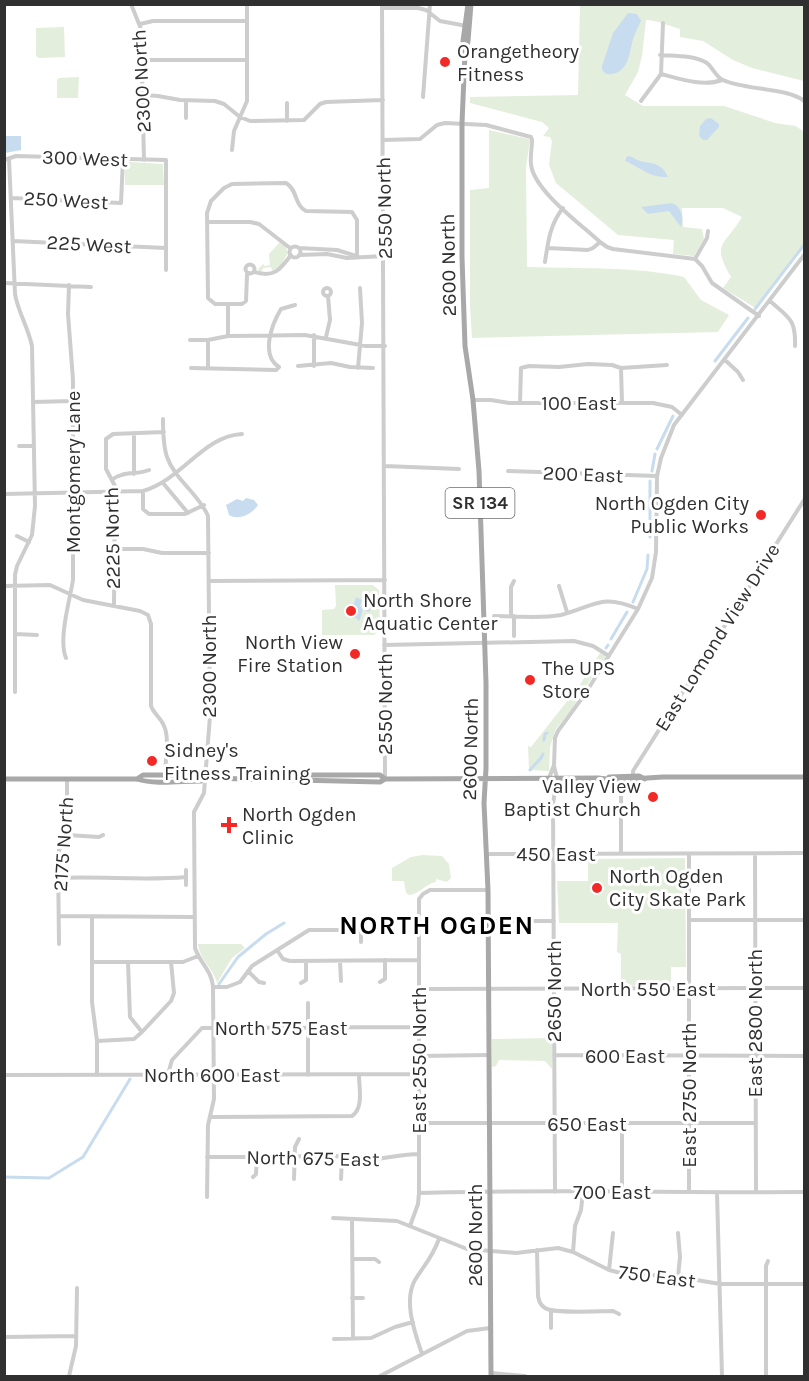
<svg xmlns="http://www.w3.org/2000/svg" width="809" height="1381" font-family="Karla,sans-serif">
<rect width="100%" height="100%" fill="#fff"/>
<path fill="#e4eedd" d="M580,5h220l4,2v74l-52,-13 -19,-8 -30,-19 -23,-4v-8l-25,-8 -9,-1 -4,36 -4,16 -13,23 18,11h81l51,17 21,3 8,6v114l-47,63 -34,-21 8,-11c-20,-35 -7,-30 11,-60l-19,-9h-41l1,19 19,2 2,10 -10,17 -21,-2 1,-14 -56,-5 -62,-52 -7,-18 3,-24 -2,-4 -7,-1 6,-8 -7,-6 -72,-19v-6l108,-2z
M64,27l1,30 -26,1 -3,-2v-28z
M79,77l-1,21h-21v-18l2,-2z
M489,130l40,9 1,2 -4,26 1,100c52,2 107,-1 157,10l17,23 28,15 -11,17 -246,6 -2,-33v-115l19,-2z
M129,162l34,2 1,21h-39v-19z
M280,242l6,5 2,6 -8,14 -8,4 -1,-4 -8,1 -1,3h-3l-1,-2 5,-5 2,2 5,-1 -1,-11z
M335,585h38l6,5 1,39 -6,6h-52v-25l12,-1 2,-3z
M600,653l6,3 -35,54 -15,19 -6,18 -1,24 -20,-1 -1,-24 3,1 48,-61z
M423,855l19,1 7,8 2,14 -4,4 -11,-3v3c-11,2 -16,12 -27,13l-3,-2 -2,-12h-12v-13l19,-11z
M685,858l1,109h-15v18l-50,1v-32l-4,-2 1,-29h-59l-2,-42h31v-22z
M198,944h43l4,4 -13,10 -15,25c-4,-15 -17,-23 -19,-39z
M552,1038v31l-7,-8 -46,-1 -3,6 -4,1v-28z"/>
<path fill="#c8dcef" d="M628,13l9,1 4,7c-3,6 -6,12 -8,18 -4,16 -5,37 -27,35l-4,-4v-4l11,-33z
M711,118l8,6v3l-12,13h-4l-4,-4 1,-10 6,-7z
M5,136h16v14l-16,3z
M627,156c5,0 8,3 13,5 13,3 21,1 28,16 -21,0 -24,-8 -43,-16z
M672,203c10,4 12,15 9,24l-12,-16 -21,3 -7,-7z
M246,498l8,2 4,5c-6,9 -19,16 -29,10l-3,-10 11,-6 6,2z
M356,597l6,3 -2,6 2,1 4,-2 5,4 -2,3 -6,-3 -3,11 -2,1 -1,-3h-8z"/>
<g fill="none" stroke-linecap="round" stroke-linejoin="round">
<path stroke="#c8dcef" stroke-width="3" d="M755,309l49,-64
M715,361l33,-43
M657,449l16,-33
M652,471l3,-17
M650,537v-56
M633,602l14,-33 1,-14
M611,639l16,-27
M606,648l2,-3
M544,740l1,-6 2,-1
M530,770l11,-12 2,-4
M219,984l19,-27 28,-23 18,-11
M4,1177l45,1 34,-21 47,-78"/>
<path stroke="#cdcdcd" stroke-width="4" d="M131,4l10,25 3,131
M382,4l3,775
M382,8h36l8,2 14,11 27,5
M140,24l13,-3h94
M660,55c15,1 34,0 47,8 6,5 9,14 16,17 21,10 66,8 81,21
M142,60h105
M661,74c19,5 42,13 61,6
M143,95l15,1 22,4 35,1 9,3 16,13 10,4 54,-1 16,-16 6,-2 57,-2
M423,97l7,-93
M186,100v18
M641,101l20,-27 2,-51
M287,103v18
M383,140l37,-1 17,-14 8,-2 41,2 45,12 1,3c0,8 -2,17 -1,24 2,26 51,61 69,78l7,5 6,2 82,10 7,7 10,17 47,33
M232,150l2,-19 13,-30v-97
M9,159l6,135c3,18 13,33 17,52l3,160 -3,29 -15,31 -2,9v117
M4,160l12,-4 150,4v110
M12,198l109,5 2,-44
M207,222h43l9,2 31,24
M13,241l153,7
M289.5 252a5.5 5.5 0 1 1 11 0a5.5 5.5 0 1 1-11 0Z
M299,248l38,2 19,6
M547,248l41,2 5,-2 7,-6
M299,255l28,-1 20,4 37,-2
M695,259l12,-21 1,-7
M545,262c3,-20 5,-38 18,-54
M245.5 269a4.5 4.5 0 1 1 9 0a4.5 4.5 0 1 1-9 0Z
M254,272c20,6 26,-2 37,-17
M249,273l-2,2 -1,26 -4,3h-27l-7,-6 -1,-85 4,-12 13,-13 8,-4 54,-1c12,7 8,22 20,28l46,1 5,8v36
M4,283l87,4
M323 292a4 4 0 1 1 8 0a4 4 0 1 1-8 0Z
M770,301c19,17 26,18 25,45
M228,304v32
M326,337l4,-17 -2,-24
M190,340h18l20,-4 77,-1 61,11h19
M725,360l13,12 5,8
M298,366l33,-3 19,4 23,1
M314,366v-31
M208,367v-27
M191,368l85,2 3,-3c-19,-12 -7,-43 2,-58l14,-4
M358,368l4,-45 -2,-35
M621,368l1,35
M473,400h18l18,3h144l19,4 10,8
M33,402l39,-1
M520,403l1,-35 8,-2 30,1 29,-3 24,1 9,3 46,-3
M163,419c0,12 0,26 4,38 8,23 32,37 41,59l2,200 -6,77 -10,19 1,136c5,15 17,23 18,39l1,112 -6,26 -1,72
M19,446h15
M385,466l74,3
M508,471l149,5
M134,474v-41
M113,479c10,-8 24,-4 36,-9
M163,483l25,30
M143,491v18l6,5h36l19,-9
M4,494l139,-3c40,-12 60,-55 99,-57
M17,536l12,6
M116,549h27l19,4h47
M209,581l176,-1
M4,586l46,-1 33,15 57,11 8,4 3,9v82c3,8 10,12 13,20 6,13 1,35 1,49
M559,586l8,26
M114,606l1,-120 -9,-17v-30l7,-5 51,-2
M494,616c21,0 46,3 67,-1 34,-9 40,-22 77,-6
M511,616v-29l3,-6
M15,634l22,1
M514,636v-20
M384,645l190,-4 19,5 16,10
M66,658c-8,-18 4,-59 7,-78v-200l-5,-66 1,-29
M554,766l3,12 -4,26 2,388
M633,776v-5l171,-271
M554,790l-5,-12 5,-13 1,-27 3,-7 27,-37 53,-85 14,-31 4,-26 1,-76 4,-18 13,-33 130,-170
M67,835l32,2 4,-2
M487,854l317,-1
M621,854v-74
M689,854v338
M755,854l1,338
M186,870v15
M59,878c43,-2 85,3 127,-1
M59,916l135,1
M92,916v86l5,39v34
M689,920h115
M488,921h66
M361,922v20
M59,944l-1,-86 1,-8 8,-15v-56
M277,950l6,9 7,2 129,-1
M340,961l1,20
M92,962h91l15,-6
M128,962l2,55 12,15
M248,971l11,11 5,1
M380,982l5,-3v-19
M301,983l5,-3v-19
M213,987h14l13,-5 12,-16 57,-36h52
M419,989l385,-1
M308,1003v72
M97,1041l37,-2 8,-7 29,-31 3,-8 -3,-31
M554,1055l250,1
M420,1056l69,-1
M168,1074l4,-14 30,-32 217,-1
M4,1075l415,-1
M211,1117l141,-1c12,-8 7,-28 7,-41
M419,1123h336
M207,1157l147,-1c29,7 38,-2 65,-2
M253,1177l3,-3 1,-18
M294,1179l1,-32 4,-8
M341,1179l1,-23
M419,1193c128,-4 257,0 385,-1
M622,1193v-69
M717,1193l5,183
M333,1218l64,3 70,28 49,4 42,-5 15,4 36,18 16,4 48,2 47,8h84
M352,1219l1,119
M410,1226l8,-22 1,-11v-294l4,-5 7,-4h58
M678,1233l2,24 -2,20
M537,1250l1,46c1,5 2,9 7,12 9,6 55,3 68,3l6,3
M573,1252l2,-26 6,-16 2,-18
M352,1259h23l4,3
M609,1270l4,-37
M352,1298h11
M551,1328v-17
M4,1337l72,-1
M334,1339l37,-1 24,-11 18,-5
M422,1354c-7,-21 -19,-53 -7,-74 10,-16 17,-22 24,-41
M491,1373l34,3
M69,1376l7,-30 1,-58
M380,1376l87,-45 23,-3
M766,1376v-110l2,-5"/>
<path stroke="#a8a8a8" stroke-width="5" d="M468,4l-5,37 2,12 -3,70v134l3,89 8,54 6,71 7,212v85l-2,35 4,87 3,486
M466,50l2,-9 3,-37
M609,777l30,-1 6,3
M290,778l7,-3h83l5,4
M4,779h133c18,6 44,2 64,2l5,-3
M137,779l6,-4h58l5,3 174,4 5,-3 213,-1 18,2 47,-3h141"/>
</g>
<g fill="#f22a27" stroke="#fff" stroke-width="2">
<circle cx="445" cy="62" r="6"/>
<circle cx="761" cy="515" r="6"/>
<circle cx="351" cy="611" r="6"/>
<circle cx="355" cy="654" r="6"/>
<circle cx="530" cy="680" r="6"/>
<circle cx="152" cy="761" r="6"/>
<circle cx="653" cy="797" r="6"/>
<path d="M226 816h6v6h6v6h-6v6h-6v-6h-6v-6h6z"/>
<circle cx="597" cy="888" r="6"/>
</g>
<g text-anchor="middle" stroke-width="6" stroke-linejoin="round" paint-order="stroke">
<rect fill="#fff" stroke="#6e6e6e" stroke-width="1.5" x="445.5" y="488" width="69" height="30" rx="4.5"/>
<g font-size="18" font-weight="bold" fill="#303030">
<text x="480" y="509">SR 134</text>
</g>
<g font-size="20" fill="#303030" stroke="#fff" text-anchor="start">
<text x="457" y="58">Orangetheory<tspan x="457" dy="23">Fitness</tspan></text>
<text x="749" y="510" text-anchor="end">North Ogden City<tspan x="749" dy="23">Public Works</tspan></text>
<text x="363" y="607">North Shore<tspan x="363" dy="23">Aquatic Center</tspan></text>
<text x="343" y="649" text-anchor="end">North View<tspan x="343" dy="23">Fire Station</tspan></text>
<text x="542" y="675">The UPS<tspan x="542" dy="23">Store</tspan></text>
<text x="164" y="757">Sidney's<tspan x="164" dy="23">Fitness Training</tspan></text>
<text x="641" y="793" text-anchor="end">Valley View<tspan x="641" dy="23">Baptist Church</tspan></text>
<text x="242" y="821">North Ogden<tspan x="242" dy="23">Clinic</tspan></text>
<text x="609" y="883">North Ogden<tspan x="609" dy="23">City Skate Park</tspan></text>
</g>
<g font-size="20" fill="#303030" stroke="#fff">
<text transform="translate(141 81) rotate(-93)" y="7">2300 North</text>
<text transform="translate(85 158) rotate(2)" y="7">300 West</text>
<text transform="translate(66 200) rotate(3)" y="7">250 West</text>
<text transform="translate(384 208) rotate(-91)" y="7">2550 North</text>
<text transform="translate(89 244) rotate(3)" y="7">225 West</text>
<text transform="translate(448 265) rotate(-91)" y="7">2600 North</text>
<text x="579" y="410">100 East</text>
<text transform="translate(73 472) rotate(-90)" y="7">Montgomery Lane</text>
<text transform="translate(583 474) rotate(2)" y="7">200 East</text>
<text transform="translate(112 538) rotate(-91)" y="7">2225 North</text>
<text transform="translate(717 637) rotate(-58)" y="7">East Lomond View Drive</text>
<text transform="translate(209 666) rotate(-90)" y="7">2300 North</text>
<text transform="translate(385 704) rotate(-90)" y="7">2550 North</text>
<text transform="translate(470 749) rotate(-89)" y="7">2600 North</text>
<text transform="translate(63 844) rotate(-86)" y="7">2175 North</text>
<text x="556" y="861">450 East</text>
<text x="648" y="996">North 550 East</text>
<text transform="translate(554 991) rotate(-90)" y="7">2650 North</text>
<text transform="translate(755 1023) rotate(-90)" y="7">East 2800 North</text>
<text x="281" y="1035">North 575 East</text>
<text x="625" y="1063">600 East</text>
<text transform="translate(419 1060) rotate(-90)" y="7">East 2550 North</text>
<text x="212" y="1082">North 600 East</text>
<text transform="translate(689 1095) rotate(-90)" y="7">East 2750 North</text>
<text x="587" y="1131">650 East</text>
<text transform="translate(313 1158) rotate(1)" y="7">North 675 East</text>
<text x="612" y="1199">700 East</text>
<text transform="translate(475 1235) rotate(-90)" y="7">2600 North</text>
<text transform="translate(657 1276) rotate(7)" y="7">750 East</text>
</g>
<g font-size="26" font-weight="bold" letter-spacing="1.5" fill="#000" stroke="#fff">
<text x="437" y="934">NORTH OGDEN</text>
</g>
</g>
<rect width="809" height="1381" fill="none" stroke="#303030" stroke-width="12"/>
</svg>
